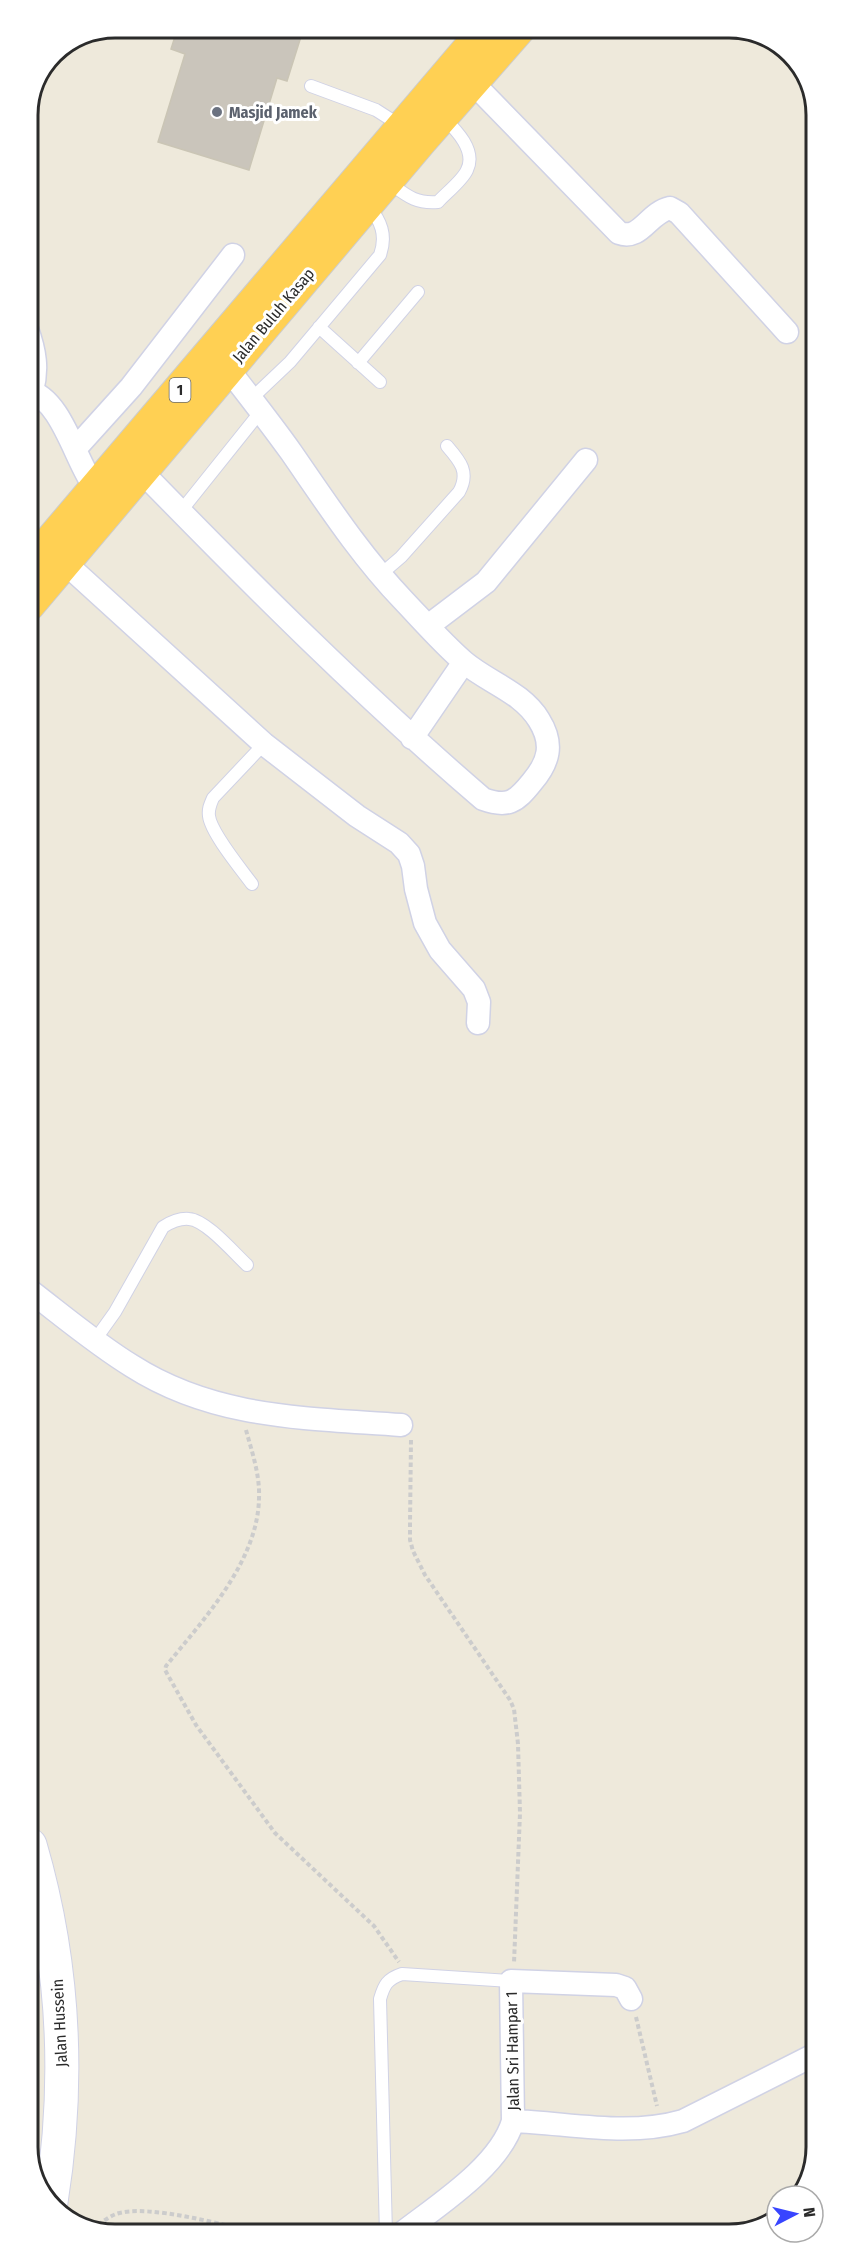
<svg xmlns="http://www.w3.org/2000/svg" width="843" height="2262" font-family="'Fira Sans Condensed',sans-serif">
<rect width="100%" height="100%" fill="#eee9db"/>
<path fill="#cac5bb" stroke="#cac5b5" stroke-width="1.5" d="M178,27h126l-17,54 -10,-3 -28,92 -91,-28 27,-88 -14,-5z"/>
<g fill="none" stroke-linecap="round" stroke-linejoin="round">
<defs>
<path id="service" d="M311,86l65,24 25,16
M388,182c18,13 27,22 50,20 7,-8 25,-22 29,-32 10,-20 -12,-41 -24,-53
M319,327l61,55
M358,363l60,-71
M251,399l39,-37 90,-107c7,-20 1,-34 -12,-50
M181,511l80,-100
M380,575l21,-18 58,-65c11,-20 1,-31 -12,-46
M252,884c-11,-15 -41,-51 -43,-68 -1,-7 1,-11 4,-18l51,-54
M95,1340l20,-28 48,-85c8,-5 16,-9 26,-8 17,1 45,34 58,46
M386,2234l-6,-235c4,-14 7,-20 22,-25l109,7"/>
<path id="minor" d="M472,82l147,151c22,8 29,-20 51,-25l9,5 108,119
M27,329c8,22 11,40 5,62
M28,391c34,7 48,73 68,98
M75,449l56,-62 102,-132
M141,471c110,113 222,225 342,328 25,9 33,3 49,-17 17,-20 22,-38 7,-62 -17,-28 -50,-37 -75,-58 -21,-18 -41,-41 -60,-61 -44,-46 -77,-97 -113,-149 -20,-28 -42,-56 -63,-83
M64,562l200,182 93,72 42,27 10,11 4,12 3,23 9,34 15,27 34,39 5,13 -1,21
M428,626l58,-44 100,-122
M412,738l52,-76
M29,1290c34,26 67,54 103,76 83,53 175,52 269,59
M513,2121c56,2 114,16 170,0l133,-67
M402,2233c36,-28 98,-67 111,-112l-2,-140 105,4 9,3 6,11"/>
<path id="secondary" d="M30,1845c34,116 40,238 21,357"/>
<path id="trunk" d="M28,568l460,-541
M28,605l392,-464 100,-114"/>
</defs>
<use href="#service" stroke="#d0d2e5" stroke-width="14"/>
<use href="#minor" stroke="#d0d2e5" stroke-width="25"/>
<use href="#secondary" stroke="#d0d2e5" stroke-width="35"/>
<use href="#trunk" stroke="#ccc" stroke-width="35"/>
<path stroke="#ccc" stroke-width="4" stroke-dasharray="4.5 3" stroke-linecap="butt" d="M246,1430c6,22 14,45 13,68 -1,63 -55,121 -93,168l-1,4 31,55 79,108 99,93 25,36
M411,1440l-1,84v16l3,11 12,24 85,125 4,9 4,35 2,69 -6,150
M636,2017l21,89
M92,2229c8,-5 16,-12 24,-15 31,-11 112,12 145,20"/>
<use href="#service" stroke="#fff" stroke-width="12"/>
<use href="#minor" stroke="#fff" stroke-width="22"/>
<use href="#secondary" stroke="#fff" stroke-width="33"/>
<use href="#trunk" stroke="#ffd053" stroke-width="33"/>
</g>
<circle fill="#6b7280" stroke="#fff" stroke-width="2" cx="217" cy="112" r="6"/>
<g text-anchor="middle" stroke-width="6" stroke-linejoin="round" paint-order="stroke">
<rect fill="#fff" stroke="#6b6b6b" stroke-width="1.5" x="169.5" y="378" width="21" height="24" rx="4.5"/>
<g font-size="15" font-weight="bold" fill="#2b2b2b">
<text x="180" y="395">1</text>
</g>
<g font-size="16" font-weight="bold" fill="#5b616d" stroke="#fff" text-anchor="start">
<text x="229" y="118">Masjid Jamek</text>
</g>
<g font-size="16" fill="#2b2b2b" stroke="#fff">
<text transform="translate(273 315) rotate(-50)" y="6">Jalan Buluh Kasap</text>
<text transform="translate(59 2023) rotate(-93)" y="6">Jalan Hussein</text>
<text transform="translate(512 2051) rotate(-91)" y="6">Jalan Sri Hampar 1</text>
</g>
</g>
<path d="M0 0H843V2262H0ZM115 38H729A77 77 0 0 1 806 115V2147A77 77 0 0 1 729 2224H115A77 77 0 0 1 38 2147V115A77 77 0 0 1 115 38Z" fill="#fff" fill-rule="evenodd"/>
<path fill="none" stroke="#2b2b2b" stroke-width="3" d="M115 38H729A77 77 0 0 1 806 115V2147A77 77 0 0 1 729 2224H115A77 77 0 0 1 38 2147V115A77 77 0 0 1 115 38Z"/>
<g transform="translate(795 2214) rotate(83)"><circle r="28" fill="#ffffff" stroke="#aaaaaa" stroke-width="1.5"/>
<path d="M0-4.5L10 22L0 15L-10 22Z" fill="#3845ff"/>
<text y="-9" font-size="16" font-weight="bold" text-anchor="middle" fill="#2b2b2b">N</text>
</g>
</svg>
